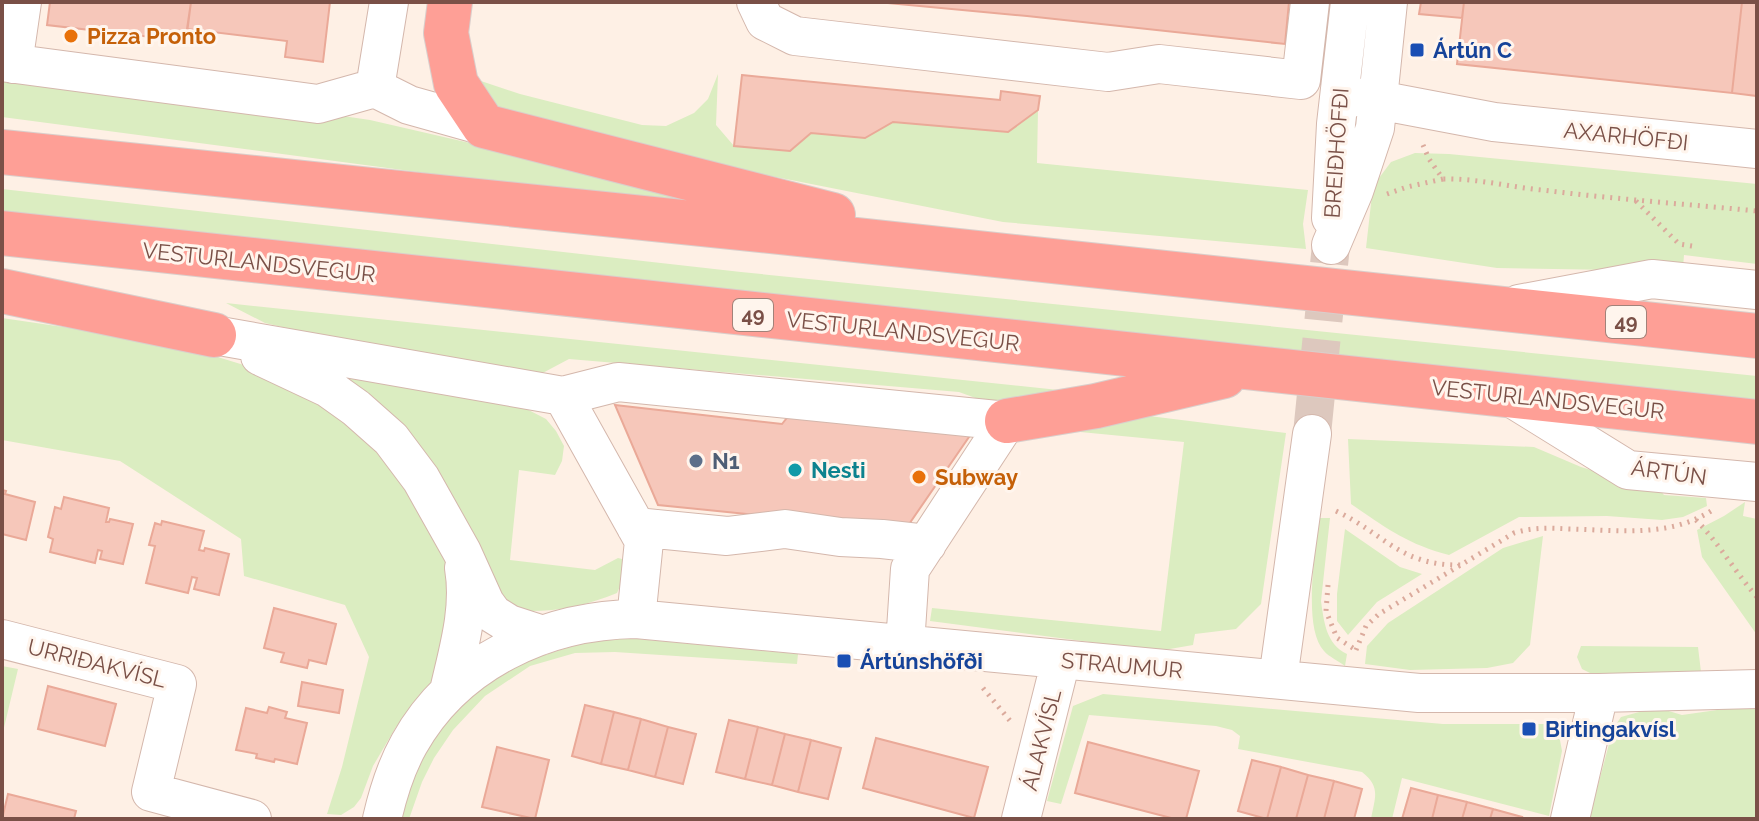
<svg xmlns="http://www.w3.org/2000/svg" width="1759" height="821" font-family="Raleway,sans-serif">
<rect width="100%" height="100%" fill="#fef0e5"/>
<path fill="#dbedc1" d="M2,66l368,54 463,107 -831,-110z
M718,74l-2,51 18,21 56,5 21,-18 54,5 28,-16 115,10 30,-22 -1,53 271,27 -5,34 3,25 -303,-27 -268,-53 -252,-60 -14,-32 51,17 122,31 24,1 28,-13 14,-14z
M1415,153l34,1 308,30v80l-73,-9 -1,13 -69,2 -117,-2 -131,-20 7,-62 18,-24z
M2,189l739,83 1016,104v25l-1755,-188z
M226,303l842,88 -68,12 -19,-3 -22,-8 -390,-33 -32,17 -212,-39 -60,-14z
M2,318l170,25 88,27 49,28 47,32 43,44 53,97 4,35 -24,76 -36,45 -23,39 -12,32 -7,9 -13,8 -14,-1 15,-47 27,-110 -24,-52 -101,-29 -3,-37 -121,-78 -118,-21z
M333,373l180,29 33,17 10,12 8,15 -2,15 -7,14 -36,-5 -9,90 85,10 23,-12 8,2 -1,15 -8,18c-33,14 -72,21 -107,17z
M1133,414l153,19 -25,171 -25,25 -41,5 -2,11 -35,6 -228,-30 2,-13 229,23 23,-189 -114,-11z
M1348,439l186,8 47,20 44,13 27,1 12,14 42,3 1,8 -24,11 -21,3 -55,-4 -88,1 -70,38c-42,-11 -63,-27 -98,-51z
M1745,502l-2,14 14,3v116l-55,-78 -5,-27 27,-14z
M1319,518h11l-9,83c3,21 5,43 26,53l-2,12c-6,-5 -16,-9 -21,-15 -22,-24 -8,-102 -5,-133z
M1345,529l55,38 22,7 -45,28 -29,33 -11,-14v-27z
M1543,536l-13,109 -17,18 -26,5 -77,2 -45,-6 2,-18 21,-23 115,-75z
M627,638l171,16 -1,10 -182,-12 -40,1 -45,13 -45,30 -32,34 -19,28 -12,24 -13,37h-11l16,-49 29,-44 28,-29 47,-34 72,-22z
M1581,646l117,1 3,25 -107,3 -12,-6 -5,-12z
M2,666l16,3 -16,67z
M1103,694l340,30h106l9,5 4,22 -13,65 -147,-38 -10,41h-21c4,-22 10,-32 -9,-47l-124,-23 2,-13 -8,-6 -16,-4 -127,-11 -28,89 -14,-3 26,-95z
M1738,707l19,1v111h-168l24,-90 8,-12 29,-8h12l20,6z"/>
<path fill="#f6c7ba" stroke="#eaa998" stroke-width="2" d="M50,2h141l-5,39 -139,-16z
M191,2h139l-7,60 -38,-5 2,-16 -100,-12z
M877,2h412l-4,42 -258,-28z
M1421,2h43l-2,16 -43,-4z
M1464,2h278l-10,91 -275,-29z
M1742,2l15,1v93l-25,-3z
M742,75l258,25 1,-9 39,5 -2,14 -30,22 -115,-10 -28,16 -54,-5 -21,18 -56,-5z
M615,405l167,19 8,-10 181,20 -66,96 -247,-25z
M2,490l4,1 -1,3 30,8 -9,38 -24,-6z
M64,497l45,11 -3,14h3l1,-3 23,5 -10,40 -23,-5 2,-8 -4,-1 -3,13 -45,-11 3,-13 -5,-2 7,-30 6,2z
M162,521l42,10 -5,19 5,1 1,-3 24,6 -10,41 -25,-6 3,-11 -5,-1 -4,16 -42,-10 9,-37 -6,-1 6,-22 6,2z
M274,608l62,16 -10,40 -17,-4 -2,8 -26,-6 3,-9 -20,-5z
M302,682l41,8 -4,23 -41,-7z
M48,686l68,18 -11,42 -67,-17z
M585,705l29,7 -13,52 -29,-8z
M269,707l18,5 -2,6 22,5 -10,41 -22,-5 -1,3 -18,-4 1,-4 -21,-4 10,-42 21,5z
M614,712l27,7 -13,51 -27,-6z
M641,719l27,8 -13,50 -27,-7z
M729,720l29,7 -13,52 -29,-7z
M668,727l28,7 -13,50 -28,-7z
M758,727l27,7 -13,51 -27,-6z
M785,734l26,6 -13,52 -26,-7z
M876,738l112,29 -14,51 -111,-30z
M811,740l30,8 -13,51 -30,-7z
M1088,742l111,29 -13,48h-11l-100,-26z
M497,747l52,13 -14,59 -53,-12z
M1252,760l29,7 -14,52 -29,-8z
M1281,767l27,8 -12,44h-29z
M1308,775l26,6 -10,38h-28z
M1334,781l28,8 -8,30h-30z
M1411,788l27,7 -6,24h-30z
M8,794l68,17 -2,8h-72z
M1438,795l29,7 -5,17h-30z
M1467,802l26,7 -3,10h-28z
M1493,809l29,8 -1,2h-31z"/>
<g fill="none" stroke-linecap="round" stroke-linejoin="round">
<path stroke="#ddc8be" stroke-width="38" stroke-dasharray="38 19" stroke-linecap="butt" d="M1312,434l19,-189"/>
<defs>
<path id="minor" d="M756,2l9,19 30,15 313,36 51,-8 142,16 9,-78
M2,62l316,42 57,-16 34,17 75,21
M13,64l9,-62
M375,88l14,-86
M1340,95l38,5 116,22 263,27
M1331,218l5,-94 14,-122
M1331,245l23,-54 21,-63 13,-126
M1519,304l133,-25 105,11
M214,335l349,61 55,-14 389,39 -97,148 -5,76
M260,356l68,32 28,20 35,31 30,40 41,73 23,51 8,11 16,10 34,11
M1507,395l121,75 129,12
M563,396l81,145 -8,78
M636,527l91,9 58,-7 55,8 42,2 45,5
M2,639l175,45 -26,108 101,27
M1278,679l34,-245
M449,691c9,-40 22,-82 15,-123
M382,819c6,-26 14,-52 27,-75 46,-82 136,-124 227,-125l783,74h180l158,-4
M1021,819l40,-159
M1570,819l29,-126"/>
<path id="highway" d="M450,2l-4,31 10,51 28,42 349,89
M2,152l807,83 948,101
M2,233l1755,189
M2,291l212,44
M1007,421l89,-15 128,-30"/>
</defs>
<use href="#minor" stroke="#d4b7ac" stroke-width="40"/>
<use href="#highway" stroke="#dacecb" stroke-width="46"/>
<path stroke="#dbaa9c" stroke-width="5" stroke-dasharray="2 6" stroke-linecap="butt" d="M1423,145l6,14 14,20c33,-1 66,8 99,11 71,9 143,14 215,21
M1387,194l20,-7 36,-8
M1636,201l43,43 13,2
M1336,511c49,23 64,55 125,54
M1696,520c23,23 39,52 61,77
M1328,585l-2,26 11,27 19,12
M1356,650l10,-24 13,-12 135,-81c19,-6 36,-5 56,-4 48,1 98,9 141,-18
M983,688l28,34"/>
<use href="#minor" stroke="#fff" stroke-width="38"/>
<use href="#highway" stroke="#fe9f96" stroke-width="44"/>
</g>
<g fill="#e8710a" stroke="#fff5ed" stroke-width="3">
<circle cx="71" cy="36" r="8"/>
<circle cx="919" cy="477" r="8"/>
</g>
<g fill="#1a4fb4" stroke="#fff5ed" stroke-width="3">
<rect x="1409" y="42" width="16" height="16" rx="4"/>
<rect x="836" y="653" width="16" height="16" rx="4"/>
<rect x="1521" y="721" width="16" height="16" rx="4"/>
</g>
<circle fill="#5c6f8a" stroke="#fff5ed" stroke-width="3" cx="696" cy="461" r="8"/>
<circle fill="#0f9aa8" stroke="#fff5ed" stroke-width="3" cx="795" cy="470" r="8"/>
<g text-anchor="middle" stroke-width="6" stroke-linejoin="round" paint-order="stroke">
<g fill="#fff5ed" stroke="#a28279" stroke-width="2">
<rect x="733" y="299" width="40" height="32" rx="6"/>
<rect x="1606" y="306" width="40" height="32" rx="6"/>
</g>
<g font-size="20" font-weight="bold" fill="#7a5047">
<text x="753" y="322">49</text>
<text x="1626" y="329">49</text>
</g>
<g font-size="22" font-weight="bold" fill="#c56008" stroke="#fff5ed" text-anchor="start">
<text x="87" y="44">Pizza Pronto</text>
<text x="935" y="485">Subway</text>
</g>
<g font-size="22" font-weight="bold" fill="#164399" stroke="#fff5ed" text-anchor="start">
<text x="1433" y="58">Ártún C</text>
<text x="860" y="669">Ártúnshöfði</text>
<text x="1545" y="737">Birtingakvísl</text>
</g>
<g font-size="22" fill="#7a5047" stroke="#fff5ed">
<text transform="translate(1626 136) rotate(6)" y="8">AXARHÖFÐI</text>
<text transform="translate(1336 153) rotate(-86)" y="8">BREIÐHÖFÐI</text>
<text transform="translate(259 262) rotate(6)" y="8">VESTURLANDSVEGUR</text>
<text transform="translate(903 331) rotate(6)" y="8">VESTURLANDSVEGUR</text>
<text transform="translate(1548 399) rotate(6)" y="8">VESTURLANDSVEGUR</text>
<text transform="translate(1669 472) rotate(8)" y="8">ÁRTÚN</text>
<text transform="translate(97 663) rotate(14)" y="8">URRIÐAKVÍSL</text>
<text transform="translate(1122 665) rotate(5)" y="8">STRAUMUR</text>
<text transform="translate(1041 740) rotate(-76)" y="8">ÁLAKVÍSL</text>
</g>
<g font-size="22" font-weight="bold" fill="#4e5e75" stroke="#fff5ed" text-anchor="start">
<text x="712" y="469">N1</text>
</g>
<g font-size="22" font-weight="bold" fill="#0d838f" stroke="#fff5ed" text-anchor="start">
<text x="811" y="478">Nesti</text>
</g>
</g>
<rect width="1759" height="821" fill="none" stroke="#7a5047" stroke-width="8"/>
</svg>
